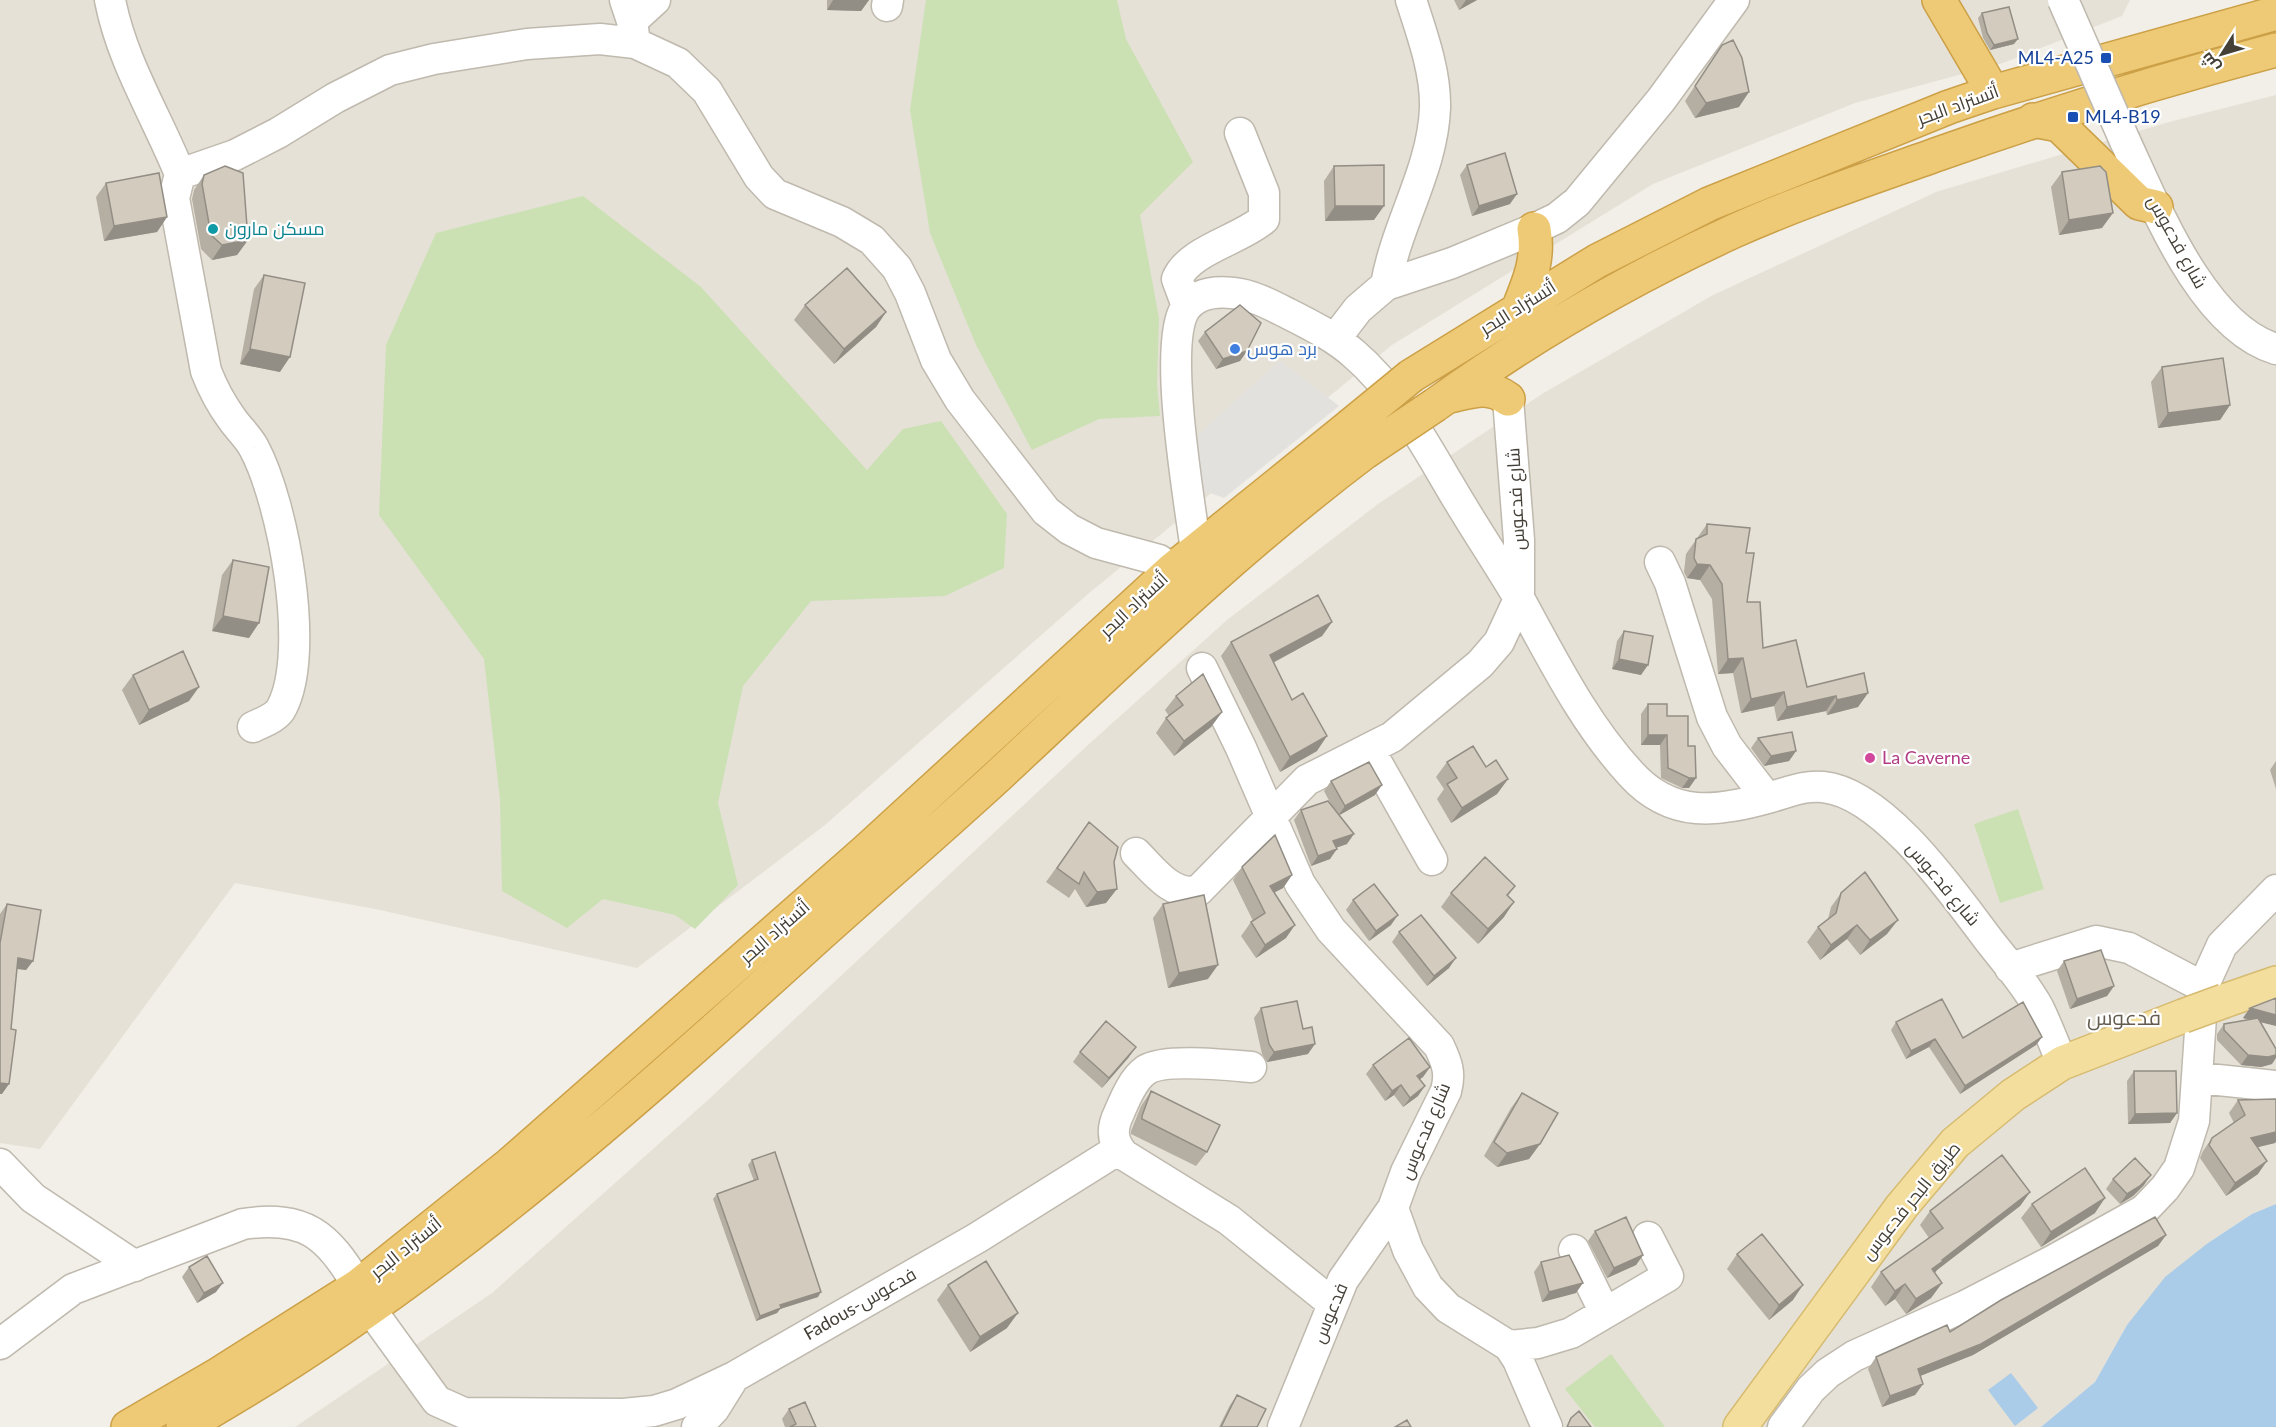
<svg xmlns="http://www.w3.org/2000/svg" width="2276" height="1427" font-family="Lato,Cairo,sans-serif">
<rect width="100%" height="100%" fill="#f1efe7"/>
<path fill="#e5e1d6" d="M0,0h2130l-8,16 -119,47 -148,40 -202,81 -261,161 -304,249 -263,231 -188,143 -257,-58 -145,-27 -195,266 -40,-6z
M2276,95v1109l-24,10 -44,29 -81,82 -32,57 -54,45h-1746l197,-134 217,-194 380,-355 138,-124 151,-116 164,-110 171,-99 223,-103 233,-70z"/>
<path fill="#cbe1b4" d="M926,0h191l9,39 67,123 -53,53 19,103 -2,66 3,32 -61,3 -67,31 -56,-105 -46,-112 -20,-123z
M583,196l118,91 166,183 36,-41 38,-8 66,93 -3,54 -59,28 -134,5 -68,85 -25,117 20,82 -43,44 -20,-14 -72,-16 -36,29 -65,-37 -2,-92 -16,-140 -105,-144 7,-170 50,-112z
M2018,809l26,80 -44,14 -26,-79z
M1611,1354l54,73h-70l-30,-38z"/>
<path fill="#e3e1de" d="M1280,360l59,46 -115,92 -27,-10 1,-53z"/>
<path fill="#aacce8" d="M2276,1204v223h-235l54,-45 32,-57 38,-48 43,-34 44,-29z
M2011,1373l27,35 -23,18 -27,-36z"/>
<g fill="none" stroke-linecap="round" stroke-linejoin="round">
<defs>
<path id="minor" d="M110,0c12,62 46,115 70,174l55,-19 43,-22 57,-35 55,-28 44,-11 93,-15 73,-5 35,4 43,20 29,28 52,86 16,17 67,28 30,18 25,28 13,25 26,67 24,40 86,111 23,18 27,14 63,17 14,9
M625,0l7,21 3,22
M887,6l1,-6
M632,21l23,-21
M2125,141c30,64 77,186 151,208
M180,174l-6,24 32,173c7,18 15,33 26,48 7,10 17,19 22,29 29,54 57,203 28,259 -5,11 -19,15 -29,20
M1386,285c10,-60 47,-116 49,-177 1,-36 -13,-74 -24,-108
M1187,306l-10,-27c12,-29 63,-39 87,-60v-26l-24,-60
M1335,339l23,-30 28,-24 66,-22 82,-34 23,-11 20,-16 84,-102 73,-100
M1196,551c-6,-47 -34,-205 -11,-242 11,-16 30,-18 48,-16 20,2 38,12 56,21 23,12 46,23 65,40 40,34 68,85 94,129 23,40 49,78 72,117 33,60 64,123 111,174 41,45 86,38 140,23 18,-5 33,-12 52,-10 61,6 130,106 165,152 17,22 37,44 50,68 9,18 16,37 24,56
M1660,562l10,21 42,134 15,29 40,52
M1202,668l39,80 59,136 31,46 108,116c8,17 12,27 7,45l-40,81 -13,36 15,42 20,37 20,21 61,38 9,14 29,67
M1369,749l63,111
M1136,853c17,17 36,44 62,38l109,-111 85,-43 88,-73 19,-22 20,-43v-59l-11,-141
M2010,968l86,-27 33,7 74,39
M1251,1067c-23,-2 -87,-9 -105,3 -13,9 -21,29 -27,43 -8,16 -7,29 5,42l105,65 103,83
M2199,1078l77,8
M0,1164l33,34 102,68
M1574,1250l31,63
M371,1310l66,91 27,12 159,1 31,-3 23,-7 57,-27 243,-139 142,-89
M0,1344l73,-55 170,-65c62,-9 84,10 115,62
M1509,1346l29,-3 33,-10 97,-57 -20,-39
M697,1427l17,-18 20,-32
M1283,1427l60,-147 50,-72
M1783,1427l28,-38 17,-16 26,-17 111,-50 87,-45 92,-51 21,-22 14,-20 15,-47 9,-134 19,-42 54,-55"/>
<path id="major" d="M2224,1001l52,-18
M1740,1427l162,-221 53,-63 58,-48 49,-32 121,-47"/>
<path id="highway" d="M1939,0l54,92
M2033,120l26,5 80,78 17,4
M1519,307c11,-27 20,-48 15,-78
M1411,376l186,-115 112,-57 240,-97 44,-15 283,-79
M1450,396c22,-5 39,-12 58,3
M1435,405c93,-67 194,-126 299,-174 67,-30 137,-53 207,-78 110,-39 221,-73 335,-103
M128,1427l91,-53 139,-88 151,-121 357,-314 307,-282 177,-143
M183,1427c229,-128 428,-303 622,-479 65,-59 132,-116 196,-175 119,-111 234,-223 364,-321"/>
</defs>
<use href="#minor" stroke="#bfb9ae" stroke-width="33"/>
<use href="#major" stroke="#d6bb70" stroke-width="36"/>
<use href="#highway" stroke="#cca047" stroke-width="36"/>
<use href="#minor" stroke="#fff" stroke-width="30"/>
<use href="#major" stroke="#f3de9e" stroke-width="33"/>
<use href="#highway" stroke="#eeca76" stroke-width="33"/>
<defs>
<path id="minor-bridge" d="M2063,0l62,141"/>
<path id="major-bridge" d="M2183,1016l41,-15"/>
<path id="highway-bridge" d="M1350,426l61,-50
M1365,452l70,-47"/>
</defs>
<use href="#minor-bridge" stroke="#bfb9ae" stroke-width="33" stroke-linecap="butt"/>
<use href="#major-bridge" stroke="#d6bb70" stroke-width="36" stroke-linecap="butt"/>
<use href="#highway-bridge" stroke="#cca047" stroke-width="36" stroke-linecap="butt"/>
<use href="#minor-bridge" stroke="#fff" stroke-width="30"/>
<use href="#major-bridge" stroke="#f3de9e" stroke-width="33"/>
<use href="#highway-bridge" stroke="#eeca76" stroke-width="33"/>
</g>
<path fill="#b5afa3" d="M827,0h42l-8,11 -34,-1z
M1454,0h23l-18,10z
M1982,13l32,31 -24,6 -7,-12 -5,-20z
M1722,45l17,62 -44,11 -10,-17z
M1467,165l43,39 -38,12 -12,-41z
M1334,166l40,54 -49,1 -1,-40z
M2062,172l40,56 -43,7 -8,-48z
M204,175l44,65 -11,15 -25,5 -11,-11 -9,-50 2,-9z
M106,183l61,34 -10,15 -53,9 -8,-44z
M264,275l16,97 -40,-8 14,-75z
M805,305l81,7 -10,15 -42,37 -40,-44z
M1205,332l42,19 -7,10 -24,8 -18,-28z
M2162,367l68,38 -10,15 -62,8 -7,-46z
M1707,524l39,29 1,49 16,46 44,39 61,6 -10,14 -31,8 -1,-4 -49,10 -3,-15 -33,7 -8,-40 -15,1 -6,-75 -12,-19 -13,-2 -3,-6 2,-18z
M233,560l16,78 -37,-7 10,-56z
M1332,622l-10,14 -49,27 44,88 -37,21 -59,-116 10,-14z
M1624,631l17,44 -29,-6 5,-28z
M133,675l56,26 -50,24 -17,-35z
M1176,696l46,16 -11,15 -37,29 -18,-23 10,-15 3,-2 -4,-6z
M1648,704l19,12 21,30 8,32 -7,10h-7l-21,-10 -1,-33h-19v-31z
M1758,738l38,13 -7,10 -25,5 -13,-18z
M2276,761v28l-6,-19z
M1447,762l39,5 22,12 -11,15 -46,29 -14,-24 7,-10 -8,-12z
M1331,781l44,14 -36,20 8,29 -11,4 -6,11 -19,7 -17,-46 7,-10h33l-10,-19z
M1089,822l25,40 -8,41 -20,4 -11,-18 -6,9 -23,-16z
M1242,867l50,8 -9,13 -9,5 12,45 -30,20 -15,-22 10,-14 2,-1 -20,-41z
M1515,886l-7,10 -4,21 -26,27 -37,-37 10,-14z
M1841,893l46,41 -27,21 -13,-16 -27,21 -13,-18 11,-15 10,-8 3,-12z
M1353,900l38,25 -22,16 -23,-31z
M7,904l26,57 -7,9 -9,-1 -15,125h-2v-180z
M1163,904l45,75 -40,9 -15,-70z
M1399,932l50,36 -22,18 -35,-44z
M2064,961l50,25 -7,10 -37,13 -13,-38z
M1261,1008l42,21 5,25 -41,8 -5,-8 -8,-36z
M2250,1008l11,15 11,41 -11,3 -20,-2 -24,-25v-6l7,-10 25,-4 -6,-2z
M1896,1022l67,16 79,-1 -6,8 -76,49 -31,-47 -23,12 -15,-29z
M1080,1052l49,5 -27,31 -29,-26z
M1373,1065l57,2 -7,10 -3,2 -2,17 -15,11 -9,-12 -9,6 -19,-27z
M2134,1071l43,42 -7,10 -42,1 -1,-43z
M1151,1091l56,61 -11,14 -65,-32v-3l10,-25z
M1522,1093l18,51 -11,15 -32,8 -13,-11 27,-48z
M2238,1100l37,43 -17,4v27l-32,22 -26,-38 3,-7 9,-13 22,-15 -5,-10z
M752,1160l66,137 -38,12 -3,4 -21,8 -43,-122 4,-5 37,-13 -6,-16z
M2113,1179l31,6 -11,11 -13,8 -14,-15z
M2030,1192l-10,14 -83,64 -2,3 7,10 -11,15 -25,16 -11,-15 -10,7 -14,-19 10,-15 48,-34 -9,-13 10,-14z
M2032,1204l63,9 -54,34 -20,-29z
M1595,1231l48,24 -7,10 -29,13 -19,-37z
M2166,1235l-8,11 -185,109 -53,21 3,8 -8,11 -33,12 -14,-38 8,-12 74,-25z
M1737,1254l56,46 -24,20 -42,-51z
M1541,1262l35,31 -34,9 -8,-30z
M189,1267l27,25 -19,11 -15,-26z
M948,1285l59,43 -37,24 -33,-52z
M1237,1395l20,32h-38l11,-22z
M789,1409l27,18h-31l-3,-8z"/>
<path fill="#938e85" d="M833,0h36l-8,11 -34,-1z
M1466,0h11l-18,10z
M2018,39l-4,5 -24,6 4,-5z
M1749,92l-10,15 -44,11 11,-15z
M1517,194l-7,10 -38,12 7,-10z
M1335,206h49l-10,14 -49,1z
M2113,213l-11,15 -43,7 10,-15z
M167,217l-10,15 -53,9 10,-15z
M248,240l-11,15 -25,5 10,-15z
M886,312l-10,15 -42,37 10,-15z
M250,349l40,8 -10,15 -40,-8z
M1247,351l-7,10 -24,8 7,-10z
M2230,405l-10,15 -62,8 10,-15z
M1697,564l13,1 -10,15 -13,-2z
M223,616l36,7 -10,15 -37,-7z
M1332,622l-10,14 -63,34 11,-15z
M1743,658l-10,15 -15,1 10,-15z
M1619,659l29,6 -7,10 -29,-6z
M199,687l-10,14 -50,24 10,-15z
M1784,692l-10,14 -33,7 10,-14z
M1868,693l-10,14 -31,8 10,-15z
M1836,696l-10,15 -49,10 10,-14z
M1222,712l-11,15 -37,29 10,-15z
M1648,735h19l-7,10h-19z
M1327,736l-10,15 -37,21 10,-15z
M1796,751l-7,10 -25,5 7,-10z
M1689,778h7l-7,10h-7z
M1508,779l-11,15 -46,29 11,-15z
M1382,785l-7,10 -37,21 7,-10z
M1354,834l-7,10 -21,7 7,-10z
M1337,849l-7,10 -19,7 7,-10z
M1292,875l-9,13 -22,11 9,-13z
M1117,889l-11,14 -20,4 11,-15z
M1514,902l-10,15 -26,27 10,-15z
M1398,915l-7,10 -22,16 7,-10z
M1898,920l-11,14 -27,21 10,-15z
M1295,925l-9,13 -30,20 9,-13z
M1857,925l-10,14 -27,21 11,-15z
M18,958l15,3 -7,9 -15,-2z
M1456,958l-7,10 -22,18 7,-10z
M1218,965l-10,14 -40,9 11,-15z
M2114,986l-7,10 -37,13 7,-10z
M2250,1008l26,7v11l-33,-8z
M2042,1037l-6,8 -76,49 5,-8z
M1935,1039l-6,8 -23,12 5,-8z
M1315,1044l-7,10 -41,8 7,-10z
M1136,1047l-7,10 -27,31 7,-10z
M2248,1055h28v3l-4,6 -11,3 -20,-2z
M1430,1067l-7,10 -13,9 7,-10z
M0,1083l9,1 -7,10h-2z
M1401,1085l-7,10 -9,6 7,-10z
M1425,1086l-7,10 -15,11 7,-9z
M2177,1113l-7,10 -42,1 7,-10z
M2276,1132v10l-1,1 -33,8 9,-13z
M1540,1144l-11,15 -32,8 10,-14z
M2267,1161l-9,13 -32,22 9,-13z
M2151,1175l-7,10 -11,11 -13,8 7,-10z
M2030,1192l-10,14 -83,64 -5,6v-7l10,-9z
M2105,1198l-10,15 -54,34 10,-15z
M2166,1235l-8,11 -185,109 -63,25 8,-11z
M1643,1255l-7,10 -29,13 7,-10z
M223,1283l-7,9 -19,11 7,-10z
M1583,1283l-7,10 -34,9 7,-10z
M1942,1283l-11,15 -25,16 10,-15z
M1905,1284l-10,15 -10,7 10,-15z
M1803,1285l-10,15 -24,20 10,-15z
M821,1292l-3,5 -38,12 -3,4 -21,8 4,-5 20,-11z
M1018,1313l-11,15 -37,24 10,-15z
M1923,1384l-8,11 -33,12 8,-11z"/>
<path fill="#d2cbbe" stroke="#938e85" stroke-width="1.5" d="M2009,7l9,32 -24,6 -7,-12 -5,-20z
M1733,40l9,18 7,34 -43,11 -11,-17 27,-41z
M1505,153l12,41 -38,12 -12,-41z
M1384,165v41h-49l-1,-40z
M225,166l18,7 5,67 -26,5 -11,-10 -9,-51 2,-9z
M2100,166l6,6 7,41 -44,7 -7,-48z
M159,173l8,44 -53,9 -8,-43z
M847,268l39,44 -42,37 -39,-44z
M264,275l41,8 -15,74 -40,-8z
M1240,305l21,18 -14,28 -24,8 -18,-27z
M2223,358l7,47 -62,8 -6,-46z
M1707,524l43,4 -4,25h8l-7,49h13l3,46 33,-8 11,47 57,-14 4,20 -31,7 -1,-4 -49,11 -3,-15 -33,7 -8,-41 -15,1 -6,-75 -12,-19 -13,-1 -3,-6 2,-19 11,-5z
M233,560l36,7 -10,56 -36,-7z
M1318,595l14,27 -62,33 22,45 11,-7 24,43 -37,21 -59,-115z
M1624,631l29,5 -5,29 -29,-6z
M183,651l16,36 -50,23 -16,-35z
M1203,674l19,38 -38,29 -18,-23 17,-13 -7,-9z
M1648,704h19v12h21v30h7l1,32h-7l-21,-10 -1,-33h-19z
M1792,732l4,19 -25,5 -13,-18z
M1473,746l13,21 10,-7 12,19 -46,29 -15,-24 10,-6 -10,-16z
M1369,762l13,23 -37,21 -14,-25z
M1328,801l26,33 -21,7 4,8 -19,7 -17,-46z
M1089,822l29,25 -4,15 3,27 -20,3 -13,-20 -5,12 -22,-16z
M1275,835l17,40 -22,11 25,39 -30,20 -14,-23 14,-9 -23,-46z
M1485,857l30,29 -8,9 7,7 -26,27 -37,-36z
M1865,872l33,48 -28,20 -13,-15 -26,20 -13,-18 18,-14 5,-20z
M1374,884l24,31 -22,16 -23,-31z
M1204,895l14,70 -39,8 -16,-69z
M7,904l34,6 -8,51 -15,-3 -7,71 5,1 -7,54 -9,-1v-140z
M1421,915l35,43 -22,18 -35,-44z
M2101,950l13,36 -37,13 -13,-38z
M2276,998v17l-26,-7z
M1942,999l21,39 60,-36 19,35 -77,49 -30,-47 -24,12 -15,-29z
M1297,1001l6,28 9,-2 3,17 -41,8 -5,-8 -8,-36z
M2258,1018l18,31v6l-8,2 -20,-2 -24,-25v-6z
M1106,1021l30,26 -27,31 -29,-26z
M1409,1038l21,29 -13,9 8,10 -15,12 -9,-13 -9,6 -19,-26z
M2134,1071h42l1,42 -42,1z
M1151,1091l69,34 -13,27 -65,-33v-3z
M1522,1093l36,20 -18,31 -33,9 -13,-11z
M2276,1099v33l-25,6 16,23 -32,22 -26,-38 3,-7 33,-23 -7,-15z
M775,1152l46,140 -41,13 1,3 -21,8 -43,-122 41,-15 -6,-19z
M2002,1155l28,37 -88,68 1,1 -11,8 10,14 -26,16 -11,-15 -10,7 -14,-19 62,-44 -13,-17z
M2135,1158l16,17 -11,11 -13,8 -14,-15z
M2085,1168l20,30 -54,34 -19,-28z
M1626,1217l17,38 -29,13 -19,-37z
M2155,1217l11,18 -185,109 -63,25 5,15 -33,12 -14,-39 71,-32 3,7 51,-32z
M1762,1234l41,51 -24,20 -42,-51z
M1569,1255l14,28 -34,9 -8,-30z
M207,1256l16,27 -19,10 -15,-26z
M986,1261l32,52 -38,24 -32,-52z
M1237,1395l29,14 -9,18h-36z
M805,1402l11,25h-26l6,-3 -7,-15z
M1579,1411l12,16h-24l4,-9z
M1407,1420l4,7h-16z"/>
<g fill="#1a4fb4" stroke="#fff" stroke-width="2">
<rect x="2100" y="52" width="12" height="12" rx="3"/>
<rect x="2067" y="111" width="12" height="12" rx="3"/>
</g>
<circle fill="#0f9aa8" stroke="#fff" stroke-width="2" cx="213" cy="229" r="6"/>
<circle fill="#3f7fe0" stroke="#fff" stroke-width="2" cx="1235" cy="349" r="6"/>
<circle fill="#d1479c" stroke="#fff" stroke-width="2" cx="1870" cy="758" r="6"/>
<g text-anchor="middle" stroke-width="4.5" stroke-linejoin="round" paint-order="stroke">
<g font-size="18" fill="#164399" stroke="#fff" text-anchor="end">
<text x="2094" y="64">ML4-A25</text>
<text x="2085" y="123" text-anchor="start">ML4-B19</text>
</g>
<g font-size="18" fill="#443f37" stroke="#fff">
<text transform="translate(1958 105) rotate(-20)" y="6">أتستراد البحر</text>
<text transform="translate(2177 242) rotate(61)" y="6">شارع فدعوس</text>
<text transform="translate(1518 308) rotate(-32)" y="6">أتستراد البحر</text>
<text transform="translate(1516 499) rotate(-93)" y="6">شارع فدعوس</text>
<text transform="translate(1134 605) rotate(-43)" y="6">أتستراد البحر</text>
<text transform="translate(1943 884) rotate(50)" y="6">شارع فدعوس</text>
<text transform="translate(775 932) rotate(-41)" y="6">أتستراد البحر</text>
<text transform="translate(1425 1131) rotate(-67)" y="6">شارع فدعوس</text>
<text transform="translate(1911 1201) rotate(-51)" y="6">طريق البحر فدعوس</text>
<text transform="translate(406 1248) rotate(-39)" y="6">أتستراد البحر</text>
<text transform="translate(860 1304) rotate(-30)" y="6">Fadous-فدعوس</text>
<text transform="translate(1330 1313) rotate(-67)" y="6">فدعوس</text>
</g>
<g font-size="18" fill="#0d838f" stroke="#fff" text-anchor="start">
<text x="225" y="235">مسكن مارون</text>
</g>
<g font-size="18" fill="#366cbe" stroke="#fff" text-anchor="start">
<text x="1247" y="355">برد هوس</text>
</g>
<g font-size="18" fill="#b23c85" stroke="#fff" text-anchor="start">
<text x="1882" y="764">La Caverne</text>
</g>
<g font-size="21" fill="#655d4f" stroke="#fff">
<text x="2124" y="1025">فدعوس</text>
</g>
</g>
<g transform="translate(2222 54) rotate(233)" stroke="#ffffff" stroke-width="4.5" paint-order="stroke">
<path d="M0-4.5L10 22L0 15L-10 22Z" fill="#443f37"/>
<text y="-9" font-size="16" font-weight="bold" text-anchor="middle" fill="#443f37">ش</text>
</g>
</svg>
